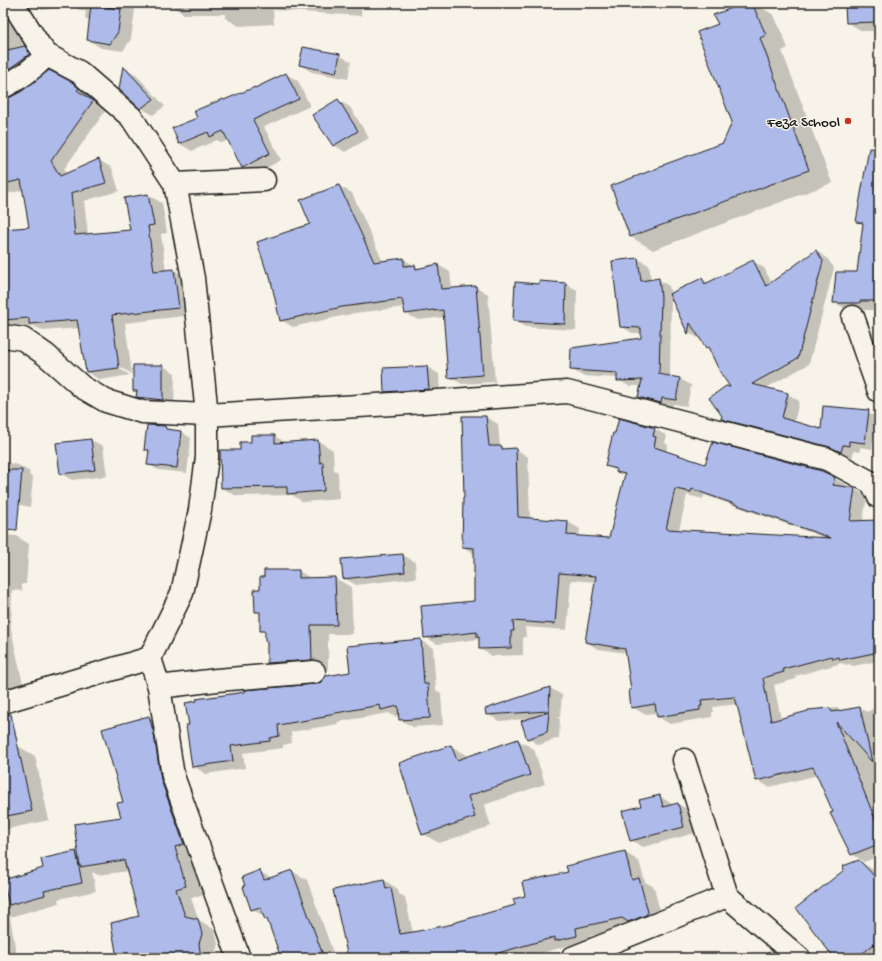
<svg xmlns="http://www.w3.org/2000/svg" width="882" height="961" font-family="'Gochi Hand',sans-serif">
<rect width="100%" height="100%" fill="#f7f3e8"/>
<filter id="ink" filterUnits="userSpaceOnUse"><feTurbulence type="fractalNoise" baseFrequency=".025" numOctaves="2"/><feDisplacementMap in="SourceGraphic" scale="8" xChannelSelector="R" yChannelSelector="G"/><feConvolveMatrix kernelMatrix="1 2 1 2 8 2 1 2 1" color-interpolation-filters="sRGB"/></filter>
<g filter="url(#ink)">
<path fill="#0003" fill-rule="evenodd" d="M3,3h16l-3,12 11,33 11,7 -34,39 1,6 66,-17 14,8 6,5 -1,2 16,12 -42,59 3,5 32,-14 13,8 7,23 -35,10 4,34 43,-4 -6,-32 23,-4 14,8 5,30 -6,1 5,37 8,-1 14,8 4,37 -67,8 7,51 -17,-10 -1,2 16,9 -30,5 -13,-8 -8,-44 -35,3 -10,-5 -20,1 -11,-6v-91l27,-2 -7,-38 -20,5z
M30,3h106l-5,36 -8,12 -22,-3 -13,-8 2,-19 -5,-3 1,-8h-6l-7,-4 -31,4z
M171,3h191l-1,13 -88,-6 1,14 -35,2 -14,-8v-4h-41l-13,-8z
M748,3h5l21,12 14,33 -6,3 50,132 -179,67 -22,-13 93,-93 9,-22 -14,-98z
M879,5v26h-17l-15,-9z
M339,55l12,7 -3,17 -36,-7 -12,-7z
M124,67l11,7 30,32 -12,9 -12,-7 -21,-19z
M286,74l12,7 12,25 -46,21 17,33 -26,14 -12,-7 -14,-27 -7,3 -5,-3 -25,11 -12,-7 -6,-15 24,-11 26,-17 31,-13h1z
M338,100l12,7 19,31 -24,14 -11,-7z
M339,186l13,7 31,69 20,-3 18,10 17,-4 12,7 2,17 24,-2 12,7 7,88 -33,2 -13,-7 -4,-60 -27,3 -13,-7v-6l-50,6 -62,14 -12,-7 -10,-46 -3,-2 44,-48z
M879,224v84h-6v2h-25l-14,-8 24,-28z
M816,251l11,7 7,10 -25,96 -43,24 22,6 11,7 -5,22 28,7 42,-19 12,6 -4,32 -12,-2v5l-6,-1 -2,7 -9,-5 -110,-28 -11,-7 10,-30 -21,-38 -4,-3 -7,-10v2l-11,-6 -18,-37 -1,81 10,2 11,6 -4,21 -14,-2 -1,5 -22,-6 -11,-6 3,-11h-13l-11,-6v-2l-36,-2 -11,-7 71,-31v-5h-10l-11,-7 17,-67 11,6 2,15 7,-1 11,7 2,9 31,-16 7,4 44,-22 11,7 8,15z
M540,282l26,2 11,6 -1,40 -51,-3 -11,-7 26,-35z
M134,366h29l12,7 -1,34 -25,-4 -12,-6 1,-5 -4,-2z
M427,367l12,7 1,21 -43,3 -12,-7 -1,-22z
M486,417l12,7 2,23 6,3 10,-1 12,8 2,62 38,3 12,7 -1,8 31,3 15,-64 -19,-11 13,-46 36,10 12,7 -2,7 3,2 -2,7 40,13 128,13 13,7 -1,3 8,1 13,7 -4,25h16v143l-1,-3 -25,5 -4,-2 -3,1 -4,-2 -47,13 1,3 -22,6 7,34 28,-7v-1l28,-3 6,3 17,-3 7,4 12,-6v150l-15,6 -12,-8 -34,-79 -49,12 -12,-7 -19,-76 -25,3 1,5h-2v5l-42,7 -12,-7 -1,-4 -13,1 -12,-7v-16l-6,-38 -28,-4 -12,-7 10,-60 -25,-2 -4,50 -42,-3 1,10h-3v18l-31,1 -12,-7v-10l-43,5 -12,-7 50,-35v-48l-12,-7 2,-48zM687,495l16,4 1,-4 122,43 -147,-8z
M165,427l8,4 8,1 10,6 -4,35 -29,-3 -10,-6 2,-12 -5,-3z
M274,436l13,7 31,-2 15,9 1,20 4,2 1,27 -36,3 -11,-7 -55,1 -15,-8 19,-37 11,-8z
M91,440l12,6 4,30 -35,4 -11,-6 -4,-30z
M3,462l15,3 12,7 -1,3 4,3 -3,29 -27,-6z
M3,535l13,1 13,8 -3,40h-4v7l-10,-1 -1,39 13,60 -21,4z
M403,555l12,7 1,16 -60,7 -12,-7z
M299,571l13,8 23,-1 16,9 2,47h-25v35l-44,3 -16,-9v-21l-2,-2v-7l-5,-3v-16l-5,-3 5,-21z
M420,640l13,8 3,42 5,3 2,32 -30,2 -13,-7v-4l-5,1 -6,-4 -52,9 1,2 -47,8 1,11 -9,2v3l-40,5 2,15 -39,6 -13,-8 123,-81 35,-13z
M550,688l12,7 -2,22h-3l3,2 -1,19 -20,7 -11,-7 -1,-19 -28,2 -12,-7 -1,-5z
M148,717l17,9 25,130 12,39 -11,3 8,22 16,10 3,14 -3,10v4h-97l22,-41 -12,-46 -30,4 -6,-3 4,19 -38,8 1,4 -49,14 6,35 5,3v3h-18v-83l2,5 40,-11 30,-17 4,2 44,-36 1,-16z
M518,740l16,9 11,35 -61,21 7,21 -52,17 -16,-9 -23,-71 51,-17 16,9 1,2z
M18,746l17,10 14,64 -46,10v-81z
M659,796l12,7 1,2 6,-1 11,6 6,23 -52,14 -12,-7 11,-34z
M624,852l15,9 6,21 9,5 8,34 -72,15 2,8 -21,5 -4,-3 -43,12h-175l35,-78 14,9 1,5 6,3 8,36 41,-9 62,-18 10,-9 43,-24z
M859,861l15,9 5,5v83h-44z
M292,871l15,9 28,78h-53l-13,-37 -3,-2 -1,-2 -13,-8 8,-37 12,6z
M770,950l13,8h-32l4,-5 8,5z"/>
<path fill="#aebaea" stroke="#1c1c1c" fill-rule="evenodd" d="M745,3h7l14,32 -6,3 49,132 -179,67 -19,-51 52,-20v-1l60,-22 9,-21 -35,-90 21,-8 -5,-9z
M879,4v18l-33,1 -1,-18z
M91,5l30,4 -3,23 -8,12 -23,-4z
M25,46l5,8 -27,19v-22z
M303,47l37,7 -4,19 -37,-8z
M123,66l31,33 -14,10 -21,-20z
M49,70l23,12 7,6 -2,2 16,11 -42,60 9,15 39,-17 7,24 -35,10 4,42 55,-5 -6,-32 24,-4 6,31 -6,1 6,45 20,-2 5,39 -67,7 7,53 -33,4 -9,-52 -48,4v-6l-26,2v-91l26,-2 -8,-47 -18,4v-85l6,-1 13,-7z
M286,73l13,26 -46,21 17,33 -28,15 -19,-37 -13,6 -2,-5 -29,12 -7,-16 25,-10 -3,-7 29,-12 1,1 31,-13v1z
M338,99l20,32 -25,15 -21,-31z
M869,148l10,1v152h-19v2h-27l3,-31h21l6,-49 -7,-1z
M339,185l35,77 30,-4v8l11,-1 1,4 22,-5 3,25 35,-3 7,89 -35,3 -5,-68 -9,1v-1l-29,4 -3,-15 -60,8 -62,14 -11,-49 -2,1 -10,-31 53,-18 -10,-24z
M816,250l7,11 -25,97 -46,26 36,9 -6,25 39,11 2,-23 46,4 -4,33 -16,-2v5l-6,-1 -2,7 -11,-5 -109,-28 1,-3 -13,-18 17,-12 4,1 -10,-15 -12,-25 -2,1 -16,-25 -2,11 -19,-40 33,-16 3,6 48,-24 13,26z
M638,258l3,23 18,-3 2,19 -2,77 21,4 -4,22 -14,-2 -1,5 -23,-6 4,-17 -25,1v-8l-47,-3 1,-22 70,-10v-10l-21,-1 -8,-66z
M539,281l27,2 -1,41 -52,-3 2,-39 24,2z
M133,365h30v35l-27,-3 1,-6h-4z
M427,366l2,23 -45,3 -1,-24z
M462,416h24l3,30h13v3l14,-1 2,69 50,4 -1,14 42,3 16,-64 -9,-2 1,-3 -12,-3 8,-33h2l4,-15 36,10 -2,8 3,1 -2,10 51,17 8,-22 109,29 13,6 -2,8 22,3 -5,33 29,-1v132l-39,8 -1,-3 -6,2 -1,-3 -49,13 1,3 -21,6 8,43 37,-10v-1l22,-2 2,4 28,-5 12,55 -36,-40 43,107v15l-28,11 -21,-42 3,-1 -20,-45 -57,14 -21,-84 -34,3 1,6h-2v4l-43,7 -2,-13 -24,4 -2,-18h2l-6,-41 -40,-7 11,-66 -37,-3 -4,51 -42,-3 1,10h-3v17l-32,1v-12h-2v-5l-53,6 -3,-32 53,-5v-53l-12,-1 1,-49h1zM675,489l16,3 1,-3 139,49 -165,-9z
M147,425l18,1 1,3 15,2 -4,37 -30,-3 2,-15h-5z
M251,435h24v8l43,-3 2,23 3,-1 1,29 -37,3v-7l-66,1 -1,-38h20v-8h11z
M91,439l4,31 -35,4 -4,-31z
M3,470h19l-5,60 -14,-1z
M403,554l2,18 -62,7 -2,-20z
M264,570h35v8l36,-1 2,48h-26l1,35 -45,3v-22h-2v-10h-5v-19h-5l-1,-23h6v-12h4z
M421,639l3,45h4l2,34 -31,2 -1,-14 -17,4 -1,-5 -55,10v2l-47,8 1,11 -9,2v3l-39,5 2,15 -41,6 -6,-42h3l-4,-22 12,-2 -1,-2 49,-7 -1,-2 71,-6 6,-2 5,-6 24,-4 -3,-26z
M550,687l-1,24 -63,4 -1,-6z
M549,712l-2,20 -20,7 -6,-18z
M11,714l21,97 -25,5 -4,-19v-82z
M149,716l5,18 7,46 23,64 -9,3 11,39 -10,3 9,27 13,3 4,15 -3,10 2,14h-84l-6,-35 28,-7 -15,-56 -44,7 -6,-43 47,-7 -4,-14 6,-1 -21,-73z
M518,739l12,36 -62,21 7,21 -53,18 -23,-72 52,-18 6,15z
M660,795l3,12 15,-4 6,24 -54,14 -8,-30 19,-5 -2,-6z
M76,851l6,32 -38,8 1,4 -36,10 -6,-25 40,-12 -2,-9z
M625,851l7,29 7,-2 9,34 -2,3 -18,7 -6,-4 -46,10 1,8 -22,5v-4l-64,18 1,3h-144l-15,-68 51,-11 2,10 5,-1 9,46 13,-2 40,-8v-1l62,-18 -2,-6 12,-3 -3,-14 46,-10 -2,-6z
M859,860l20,21v59l-22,18h-23l-38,-50 48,-38 -1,-4z
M260,870l4,10 28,-10 32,88h-43l-14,-39 -2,1 -5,-13 -9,3 -8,-23 2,-1 -3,-9z"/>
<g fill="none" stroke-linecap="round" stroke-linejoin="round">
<defs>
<path id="minor" d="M15,3l2,7 22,35 8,10 32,17 52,45 44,67 18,94 14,137v42l-7,53 -18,83 -32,65 9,29 14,89 66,182
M3,87c17,-8 31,-19 44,-32
M175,184l89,-4
M853,317l26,74
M3,336l20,3 23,16 36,32 24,14 36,11 65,3 202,-12 158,-11 260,67 45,24 7,14
M159,687l58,-7 97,-8
M3,702l147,-44
M684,760l43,136
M572,958l155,-62 72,62"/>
</defs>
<use href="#minor" stroke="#1c1c1c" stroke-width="25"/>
<use href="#minor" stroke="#f7f3e8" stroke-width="22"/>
</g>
</g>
<circle fill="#c8321e" stroke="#f7f3e8" stroke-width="1.5" cx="848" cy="121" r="4"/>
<g text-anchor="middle" stroke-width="3" stroke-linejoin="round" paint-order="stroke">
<g font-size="15" fill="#1c1c1c" stroke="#f7f3e8" text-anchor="end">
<text x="840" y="126">Feza School</text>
</g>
</g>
<rect width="882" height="961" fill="none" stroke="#f7f3e8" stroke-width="16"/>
<rect x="8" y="8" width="866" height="945" fill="none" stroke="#1c1c1c" stroke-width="1.5" filter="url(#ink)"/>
</svg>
